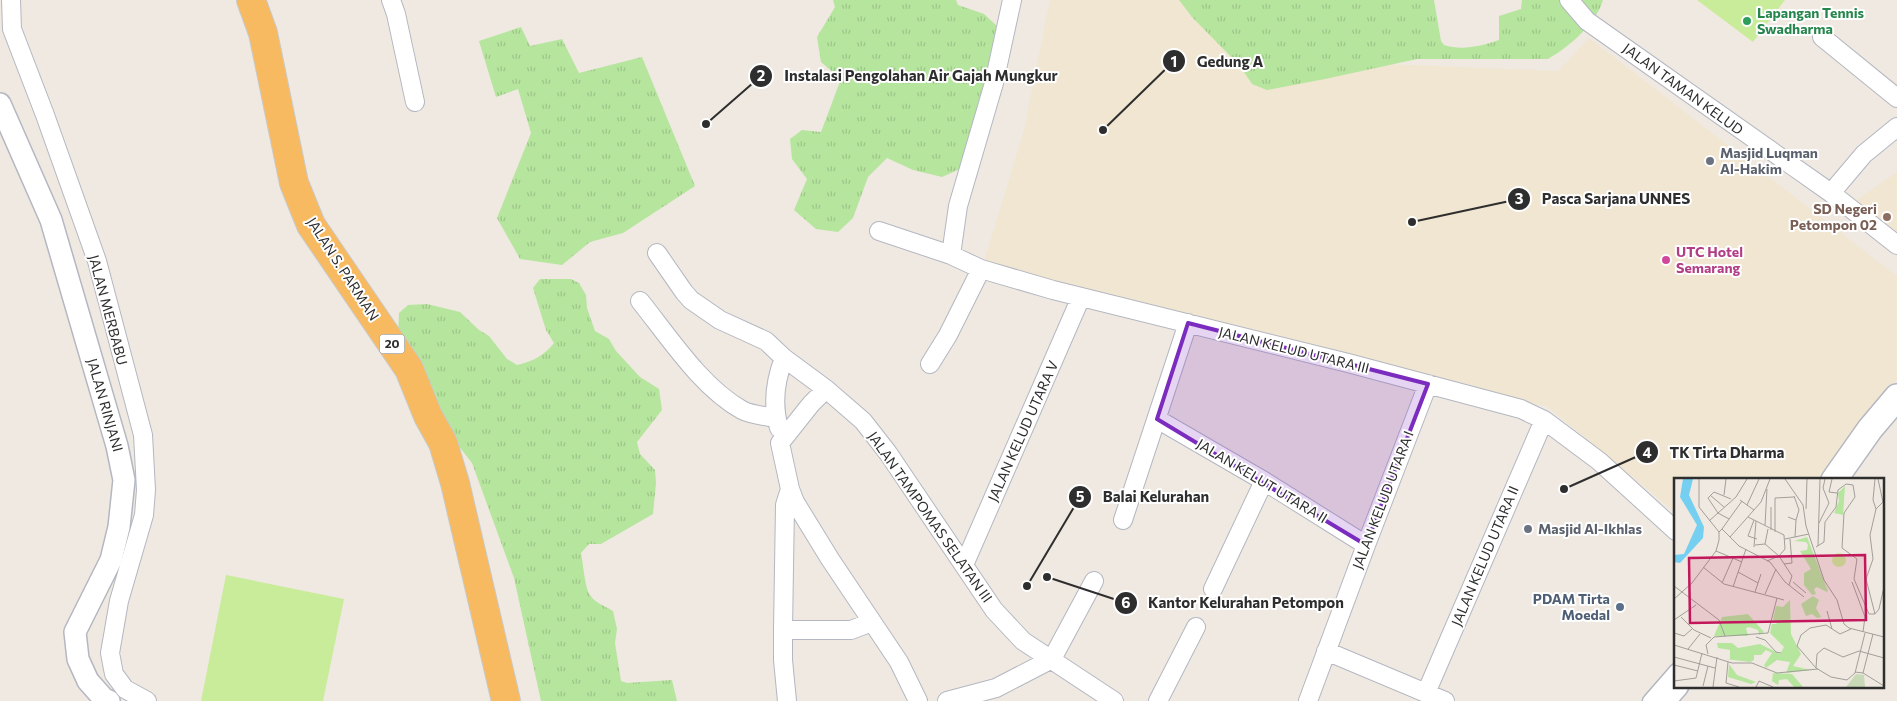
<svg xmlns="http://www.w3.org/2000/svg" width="1897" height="701" font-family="Commissioner,sans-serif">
<defs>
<pattern id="grass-tufts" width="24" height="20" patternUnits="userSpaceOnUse" patternTransform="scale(1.25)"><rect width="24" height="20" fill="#b6e59e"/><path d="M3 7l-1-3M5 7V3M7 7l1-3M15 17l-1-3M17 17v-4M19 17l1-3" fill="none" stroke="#9dc588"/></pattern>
</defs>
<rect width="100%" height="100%" fill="#efe9e1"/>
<path fill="#f0e6d1" d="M1050,0h178l61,60 269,11 31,-33 308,238v103l-80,101h-141v33l-128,-106 -370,-92 -197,-43 43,-142z
M1897,172v61l-42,-32z"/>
<path fill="url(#grass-tufts)" d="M833,0h123l2,5 26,9 14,13 -36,141 -20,9 -29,-7 -26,-12 -19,19 -15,41 -15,14 -22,-3 -22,-19 13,-31 -15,-20 -2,-20 12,-9 19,2 20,-53 -20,-17 -4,-25 18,-30z
M1179,0h255l7,41 3,4c18,6 37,1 55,-5v-24l22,-7 1,-9h81c-7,24 -34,47 -55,59h-131l-92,20 -58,11 -15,-6 -12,-18 -48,-49z
M521,27l9,19 32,-7 17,34 63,-16 53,129 -72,47 -33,9 -28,23 -42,-6 -23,-41 34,-85 -13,-44 -22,8 -17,-56z
M540,279h31l8,4 7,12 1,13 8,23 14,8 7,12 24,26 19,12 3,21 -25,32 3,12 15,16 1,13 -3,31 -52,30h-12l-8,9c2,9 4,36 9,42 5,8 15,11 23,16l4,18 -2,14 6,38 6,2 45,-3 5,21h-136l-27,-123 -42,-115 -33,-42 -41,-87 1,-21 9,-8 19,-1 33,8 19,18 10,6 18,23 10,6c16,-4 27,-9 37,-22l-8,-13 -13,-42z"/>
<path fill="#c9ec9a" d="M1697,0h88l-32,42z
M226,575l118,24 -21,102h-122z"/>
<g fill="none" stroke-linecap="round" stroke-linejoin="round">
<defs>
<path id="pedestrian" d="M1649,701l27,-31"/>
<path id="minor" d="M11,0l1,29 33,86 52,146 46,174 3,55 -2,25 -25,86 -9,52 4,21 11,15 22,12
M391,0l5,14 19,88
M1569,0l18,21 244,172 66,52
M1822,37l75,61
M1831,193l33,-39 33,-27
M879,231l72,24 30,14 72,21 295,73 173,46 23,11 55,41 77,70
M657,253l27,39 7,8 29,20 46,21 18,17 42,31 37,32 25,32 106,157 29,31 91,60
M951,255l7,-49 36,-123 18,-83
M640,301c29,36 61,86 102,109 9,5 24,6 34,8
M930,364l18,-29 33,-66
M826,389l-15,15 -31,39 10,46 5,13 35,57 69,103 19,39
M1157,419l107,62 102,64
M779,428c-7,-24 -4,-47 5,-70
M1123,520l65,-197
M964,565l117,-268
M1213,589l51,-108
M783,630l2,-125 5,-16
M1326,651l119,50
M1052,659l42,-78
M1426,693l118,-273
M787,701l-4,-41v-30h68l21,-8
M947,701l49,-13 56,-29
M1158,701l38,-74
M1308,701l58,-156 62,-161"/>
<path id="tertiary" d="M0,104l51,116 66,226 7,34 -5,47 -8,33 -36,72 3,27 10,22 16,18 5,2"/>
<path id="secondary" d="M1834,480l36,-51 27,-32
M1662,701l14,-16"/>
<path id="trunk" d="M251,0l12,33 31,150 17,42 98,144 19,47 15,27 12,40 51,218"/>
</defs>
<use href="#pedestrian" stroke="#b4b7c1" stroke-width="15"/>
<use href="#minor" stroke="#b4b7c1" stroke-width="20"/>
<use href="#tertiary" stroke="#b4b7c1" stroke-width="24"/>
<use href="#secondary" stroke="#b4b7c1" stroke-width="28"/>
<use href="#trunk" stroke="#c9c9c9" stroke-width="30"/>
<use href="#pedestrian" stroke="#fff" stroke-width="12"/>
<use href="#minor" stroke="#fff" stroke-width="18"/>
<use href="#tertiary" stroke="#fff" stroke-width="21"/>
<use href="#secondary" stroke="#fff" stroke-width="25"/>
<use href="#trunk" stroke="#f8ba60" stroke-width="28"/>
</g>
<path fill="#7b2cbf" fill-opacity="0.2" stroke="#7b2cbf" stroke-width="4" stroke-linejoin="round" d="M1188,323l240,61 -62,161 -209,-126z"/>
<circle fill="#2e9e5b" stroke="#fff" stroke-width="2" cx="1747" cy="21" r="5"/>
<g fill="#6b7280" stroke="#fff" stroke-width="2">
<circle cx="1710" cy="161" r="5"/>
<circle cx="1528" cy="529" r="5"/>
</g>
<circle fill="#8d6e63" stroke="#fff" stroke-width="2" cx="1887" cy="217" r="5"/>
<circle fill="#d1479c" stroke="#fff" stroke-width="2" cx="1666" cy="260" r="5"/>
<circle fill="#5c6f8a" stroke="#fff" stroke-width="2" cx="1620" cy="607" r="5"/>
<g text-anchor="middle" stroke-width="4" stroke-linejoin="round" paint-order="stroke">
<rect fill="#fff" stroke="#6d6d6d" stroke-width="1" x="379.5" y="334.5" width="25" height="19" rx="4"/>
<g font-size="12" font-weight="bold" fill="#2e2e2e">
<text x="392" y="348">20</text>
</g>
<g font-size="14" font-weight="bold" fill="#27864d" stroke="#fff" text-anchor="start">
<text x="1757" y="18">Lapangan Tennis<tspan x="1757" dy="16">Swadharma</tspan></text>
</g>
<g font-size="14" fill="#2e2e2e" stroke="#fff">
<text transform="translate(1683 89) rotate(36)" y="5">JALAN TAMAN KELUD</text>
<text transform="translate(343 269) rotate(57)" y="5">JALAN S. PARMAN</text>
<text transform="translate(108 310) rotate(75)" y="5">JALAN MERBABU</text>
<text transform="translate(1294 350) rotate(14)" y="5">JALAN KELUD UTARA III</text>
<text transform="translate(105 405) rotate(74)" y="5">JALAN RINJANI</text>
<text transform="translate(1023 431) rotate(-66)" y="5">JALAN KELUD UTARA V</text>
<text transform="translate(1262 481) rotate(31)" y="5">JALAN KELUT UTARA II</text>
<text transform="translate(1383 500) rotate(-69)" y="5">JALAN KELUD UTARA I</text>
<text transform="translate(930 517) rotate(55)" y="5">JALAN TAMPOMAS SELATAN III</text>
<text transform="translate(1485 556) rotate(-67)" y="5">JALAN KELUD UTARA II</text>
</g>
<g font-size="14" font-weight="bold" fill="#5b616d" stroke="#fff" text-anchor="start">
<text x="1720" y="158">Masjid Luqman<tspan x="1720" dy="16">Al-Hakim</tspan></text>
<text x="1538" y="534">Masjid Al-Ikhlas</text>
</g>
<g font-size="14" font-weight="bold" fill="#785e54" stroke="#fff" text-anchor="end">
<text x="1877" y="214">SD Negeri<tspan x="1877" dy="16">Petompon 02</tspan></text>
</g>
<g font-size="14" font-weight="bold" fill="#b23c85" stroke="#fff" text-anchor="start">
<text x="1676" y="257">UTC Hotel<tspan x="1676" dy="16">Semarang</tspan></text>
</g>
<g font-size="14" font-weight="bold" fill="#4e5e75" stroke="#fff" text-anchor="end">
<text x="1610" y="604">PDAM Tirta<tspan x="1610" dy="16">Moedal</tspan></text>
</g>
</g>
<g transform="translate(1674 478)">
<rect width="210" height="210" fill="#efe9e1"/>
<path d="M133,59l21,54 -1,1 -10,-5 -3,2 2,5 -4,1 -8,-10v-12l7,-4 -11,-18 7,-1 1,-5 -2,-3 -12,-1zM139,118l6,4 -3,8 5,9 -4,1 -5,-4 -6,2 -5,-12zM116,122l1,34 10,20 -8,12 18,4 -25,3 4,-11 -13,-2 -11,8 -2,-3 8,-12 -6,-3 -5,5h-7v5l-4,2 -24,-3h4v-9l-12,-2 -1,-5h15l6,5 22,-4 20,10 4,-7 -14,-14 2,-9h5l-4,-5 3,-13 7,1zM74,136l16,18 -5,3 -1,-5 -9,-3 -3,1 2,8h-34l8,-19zM55,186l8,11 19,7 -5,2 -23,-7zM99,195l19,1 11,13h-9l-7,-8 -8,1 -1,5 -6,-4z" fill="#b6e59e"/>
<path d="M171,8l-2,29 -9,-2 5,-12 -1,-8z" fill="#b6e59e"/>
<path d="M182,196l8,1 1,12h-19z" fill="#c8d9b8"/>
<path d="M158 82a7 7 0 1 1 14 0a7 7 0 1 1-14 0Z" fill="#c9ec9a"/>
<path d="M9,1h10l-4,16 15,32 -1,11 -23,25 -6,-1v-7l10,-1 13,-29 -17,-28z" fill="#75cff0"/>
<path fill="none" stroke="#a29e99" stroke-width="1" d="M111,1l18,26 3,21 18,54 13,20 7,24 5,4 35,9M158,1l-3,13 8,1M36,17l14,12M50,17l2,-16M120,18l5,14 -3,10M34,20l10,15 11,6M34,20l6,-6 17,7M66,22l14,10M73,27l12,-26M97,29v23M132,31l1,-30M202,31l7,-7 -5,-23M74,39l36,18 1,14 -6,7 -12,5M114,39l8,3 -1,17M80,42l-6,16 9,3M35,43l27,-24 11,-18M145,45l10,-20 -6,-15 2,-9M91,47l2,-36M48,51l20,-28M45,54l3,-3 17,17 31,16 15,20 19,15M101,54v-34l19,-1M56,59l31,-35 9,-23M111,61l24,-5M91,66l3,-15M81,67l10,-1 14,12 13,20 -3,9M144,68l2,-67M80,69l2,-26M142,69l8,-5 1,-20 11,-15 2,-17 8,-6 7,1 2,12 -11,16 -2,35 15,11 -3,20 15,35h6l4,-5 5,-22M42,73l26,11M110,86l8,-1 -2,-24M29,89l21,17 60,16M64,94l20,11M119,104l13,11M178,104l13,35 -2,15M48,105l11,-25M0,108l45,34 6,16M59,109l13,-38M81,114l6,-18M91,116l11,-25M0,121l18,-16 24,-32 3,-11v-8l-20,-25v-28M153,133l5,18M201,136l-9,-35 7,-20 -3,-24 6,-26 -3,-9 2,-21M7,139l13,13 17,8M0,142l22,-15M177,151l-11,5 -14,-9 -16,3 -9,7 -4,11 19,22 15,9 16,3 8,-7 10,-40M0,155l10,3 8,-7M82,159l9,3 11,12 5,1M0,167l58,18h20l25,10 41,-4M14,171l12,-15M34,176l-2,-9 8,-8 54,-4 9,-35M0,179l41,11M54,184l-2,21 13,4M0,187l24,6M142,190l1,-14 7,-6 19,9 16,-6 25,7M181,194l8,1 10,-39M189,195l21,13M22,200l6,-25M0,203l22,-3M29,208l5,-20M39,209l4,-30M82,209l3,-6 14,6"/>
<path fill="#c2185b" fill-opacity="0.15" stroke="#c2185b" stroke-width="2.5" d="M191,77l1,65 -176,3 -1,-65z"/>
<rect width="210" height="210" fill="none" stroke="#2e2e2e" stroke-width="2.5"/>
</g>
<path fill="none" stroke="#2e2e2e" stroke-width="2" d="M1103 130L1174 61M706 124L761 76M1412 222L1519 199M1564 489L1647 452M1027 586L1080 497M1047 577L1126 603"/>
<g fill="#2e2e2e" stroke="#fff" stroke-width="2">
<circle cx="1103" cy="130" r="5"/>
<circle cx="706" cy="124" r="5"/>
<circle cx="1412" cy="222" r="5"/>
<circle cx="1564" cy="489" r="5"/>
<circle cx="1027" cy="586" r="5"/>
<circle cx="1047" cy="577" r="5"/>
<circle cx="1174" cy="61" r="12"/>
<circle cx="761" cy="76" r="12"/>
<circle cx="1519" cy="199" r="12"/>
<circle cx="1647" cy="452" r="12"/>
<circle cx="1080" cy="497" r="12"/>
<circle cx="1126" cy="603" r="12"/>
</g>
<g font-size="15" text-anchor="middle" font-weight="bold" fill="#fff">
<text x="1174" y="67">1</text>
<text x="761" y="81">2</text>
<text x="1519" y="204">3</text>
<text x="1647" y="458">4</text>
<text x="1080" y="502">5</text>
<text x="1126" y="608">6</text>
</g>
<g font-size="15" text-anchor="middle" font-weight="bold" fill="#2e2e2e" stroke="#fff" stroke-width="4" stroke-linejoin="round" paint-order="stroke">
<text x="1230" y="67">Gedung A</text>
<text x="921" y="81">Instalasi Pengolahan Air Gajah Mungkur</text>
<text x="1616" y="204">Pasca Sarjana UNNES</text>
<text x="1727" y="458">TK Tirta Dharma</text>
<text x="1156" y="502">Balai Kelurahan</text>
<text x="1246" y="608">Kantor Kelurahan Petompon</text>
</g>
</svg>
